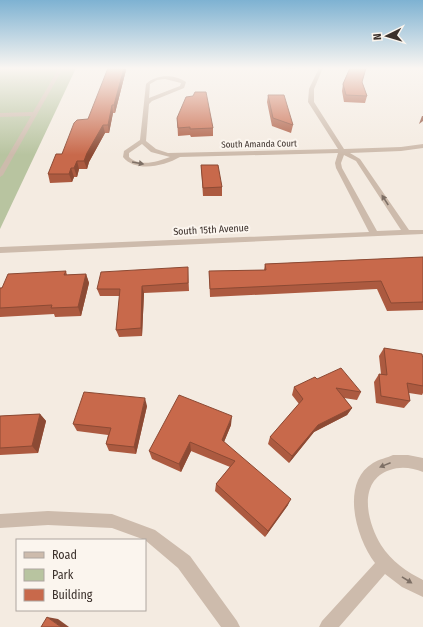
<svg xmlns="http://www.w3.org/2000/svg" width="423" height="627" font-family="'Fira Sans Condensed',sans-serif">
<rect width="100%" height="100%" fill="#f4ebe1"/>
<path fill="#b8c4a0" d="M0,68h76l-76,161z"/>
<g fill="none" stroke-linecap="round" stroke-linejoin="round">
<path fill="#cdbbac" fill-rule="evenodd" d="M59,68h4l-60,107 -3,2v-8l31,-53 -31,1v-4l33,-1z
M319,68h4l-9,21v13l30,47 57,-2 22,-3v4l-22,3 -51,2 10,6 49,71h14v4l-423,19v-6l369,-15 -33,-64 -1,-5 3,-10 -158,4c-16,9 -44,16 -57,0l1,-6 16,-11 6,-56c10,-10 29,-10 40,-2l-2,6 -32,13 -3,3 -3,37 10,8 12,4 170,-4 -30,-47 1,-13zM165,79l16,4 -1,3 -31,12 1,-14 7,-4zM142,144l9,8 19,5c-13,5 -30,10 -41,0v-4zM344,155l12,6 45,69 -24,1 -35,-63 -1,-5z
M393,455h15l15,3v14c-10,-4 -22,-6 -33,-2 -33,11 -23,52 -9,75 10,16 26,27 42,35v17l-21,-10 -17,-13 -46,53h-20l3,-6 53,-58c-19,-25 -35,-80 -2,-100 6,-4 14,-5 20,-8z
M48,511l64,3 43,16 35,26 47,65 3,6h-19l-43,-59 -33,-28 -33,-12 -64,-3 -48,3v-14z"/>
</g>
<path fill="#ac5a40" d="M284,68h11l-1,1z
M350,68h16l-4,14 5,14 -2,7 -21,-1 -2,-11 1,-7z
M126,70l-11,43h-2l-4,20h-4l-16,29 -2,7h-8l-2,8h-3l-2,5 -22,1 -2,-9 14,-20z
M268,95l25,30 -2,8 -19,-7 -5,-24z
M177,118l36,10v8l-22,1 -1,-2 -12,1z
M201,165l21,22v9h-19z
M423,257v53l-36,1 -10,-22 -167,8 -1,-26 55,-1 1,-6z
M188,267l1,24 -45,2 -2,43 -23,1 -3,-7 4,-34h-20l-3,-7z
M66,271l1,4 19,-1 3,9 -8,33 -26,1 -1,-3 -54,3v-29z
M384,348l39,11v34l-1,2 -13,-2 1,8 -6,7 -28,-5 -2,-21 5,-8h2l-2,-18z
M317,379l44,13 -4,8 -13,-2 8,10 -5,7 -33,17 -25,31 -21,-19 2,-7 29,-33 -7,-9 2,-8z
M147,406l-11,48 -27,-3 -3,-7 2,-9 -31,-4 -4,-7z
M40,414l6,7 -8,32 -38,2v-39z
M231,425l-7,17 64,63 -23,32 -50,-46 1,-7 14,-17 -39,-16 -10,21 -29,-13 -3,-8z"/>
<path fill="#8c4a34" d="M124,68h2v2l-11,43 -1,-8z
M112,105l1,8 -4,20 -1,-8z
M422,116h1v5l-4,3z
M103,125l2,8 -16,29 -2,7 -3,-8 3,-8z
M77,161l2,8 -2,8 -3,-9z
M71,168l3,9 -2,5 -3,-8z
M86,274l3,9 -8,33 -3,-9z
M142,286l2,7 -2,43 -1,-8z
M145,398l2,8 -11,48 -2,-7z
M352,408l-5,7 -33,17 -25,31 3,-7 26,-31z
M40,414l6,7 -8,32 -6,-7z
M232,416l-1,9 -10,24 1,-9z
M190,442l1,9 -10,21 -2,-8z
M291,499l-3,6 -23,32 3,-6z
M47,617l11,2 11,8h-8z"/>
<path fill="#c8694b" stroke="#8c4a34" d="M108,68h16l-10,37h-2l-4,20h-5l-16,28 -3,8h-7l-3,7h-3l-2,6h-21l8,-20h6l12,-31 3,-3 11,-1z
M350,68h16l-4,14 5,14 -21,-1 -3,-11z
M195,92h11l7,36 -23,1v-2l-12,1 -1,-10 9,-21 7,-1z
M268,95h16l9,30 -20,-7z
M201,165h17l4,22 -19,1z
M423,257v45l-32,1 -10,-22 -171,8 -1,-18 57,-1 -1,-6z
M188,267v16l-46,3 -1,42 -25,2 4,-41h-23l4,-17z
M66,271l-2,4 22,-1 -8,33 -27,1 1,-3 -52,3v-20h2l6,-14z
M384,348l38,6 1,5v27l-16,-3 3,18 -29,-5 -2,-22 8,1z
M341,368l20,24 -25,-4 16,20 -34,17 -26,31 -22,-19 33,-38 -9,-12 21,-10 2,2z
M84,392l61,6 -11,49 -28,-3 5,-16 -38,-4z
M179,395l53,21 -10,24 69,59 -23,32 -52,-47 19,-23 -45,-19 -11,22 -30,-13z
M40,414l-8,32 -32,2v-32z
M47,617l14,10h-20z"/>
<defs><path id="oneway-solid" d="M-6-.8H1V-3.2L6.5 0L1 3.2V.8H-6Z"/></defs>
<g fill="#7d6f65">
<use href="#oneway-solid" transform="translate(138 163) rotate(10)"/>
<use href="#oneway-solid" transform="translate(385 200) rotate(-123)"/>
<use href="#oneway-solid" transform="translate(385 465) rotate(158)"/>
<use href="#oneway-solid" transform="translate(407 580) rotate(32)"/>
</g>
<linearGradient id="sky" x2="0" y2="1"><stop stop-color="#7eb2d2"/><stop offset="0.44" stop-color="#faf6f2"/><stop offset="1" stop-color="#faf6f2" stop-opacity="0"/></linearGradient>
<rect width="423" height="155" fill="url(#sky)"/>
<g text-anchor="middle" stroke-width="4" stroke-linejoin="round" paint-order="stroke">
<g font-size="9" fill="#3b302b" stroke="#fbf5ee">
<text transform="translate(259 144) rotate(-1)" y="3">South Amanda Court</text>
</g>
<g font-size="10" fill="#3b302b" stroke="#fbf5ee">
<text transform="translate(211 229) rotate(-3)" y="4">South 15th Avenue</text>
</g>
</g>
<rect x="16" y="539" width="130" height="72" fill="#fbf5ee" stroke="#aea6a0"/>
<rect x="24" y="552" width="20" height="6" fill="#cdbbac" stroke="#aea6a0"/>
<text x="52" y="559" font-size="12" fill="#3b302b">Road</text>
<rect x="24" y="569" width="20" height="12" fill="#b8c4a0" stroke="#aea6a0"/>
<text x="52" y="579" font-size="12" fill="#3b302b">Park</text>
<rect x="24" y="589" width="20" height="12" fill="#c8694b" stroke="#aea6a0"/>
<text x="52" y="599" font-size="12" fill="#3b302b">Building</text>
<g transform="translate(387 36) rotate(265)" stroke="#fbf5ee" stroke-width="3" paint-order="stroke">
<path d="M0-3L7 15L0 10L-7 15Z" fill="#3b302b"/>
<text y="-6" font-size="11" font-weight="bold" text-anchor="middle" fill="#3b302b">N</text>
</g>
</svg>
